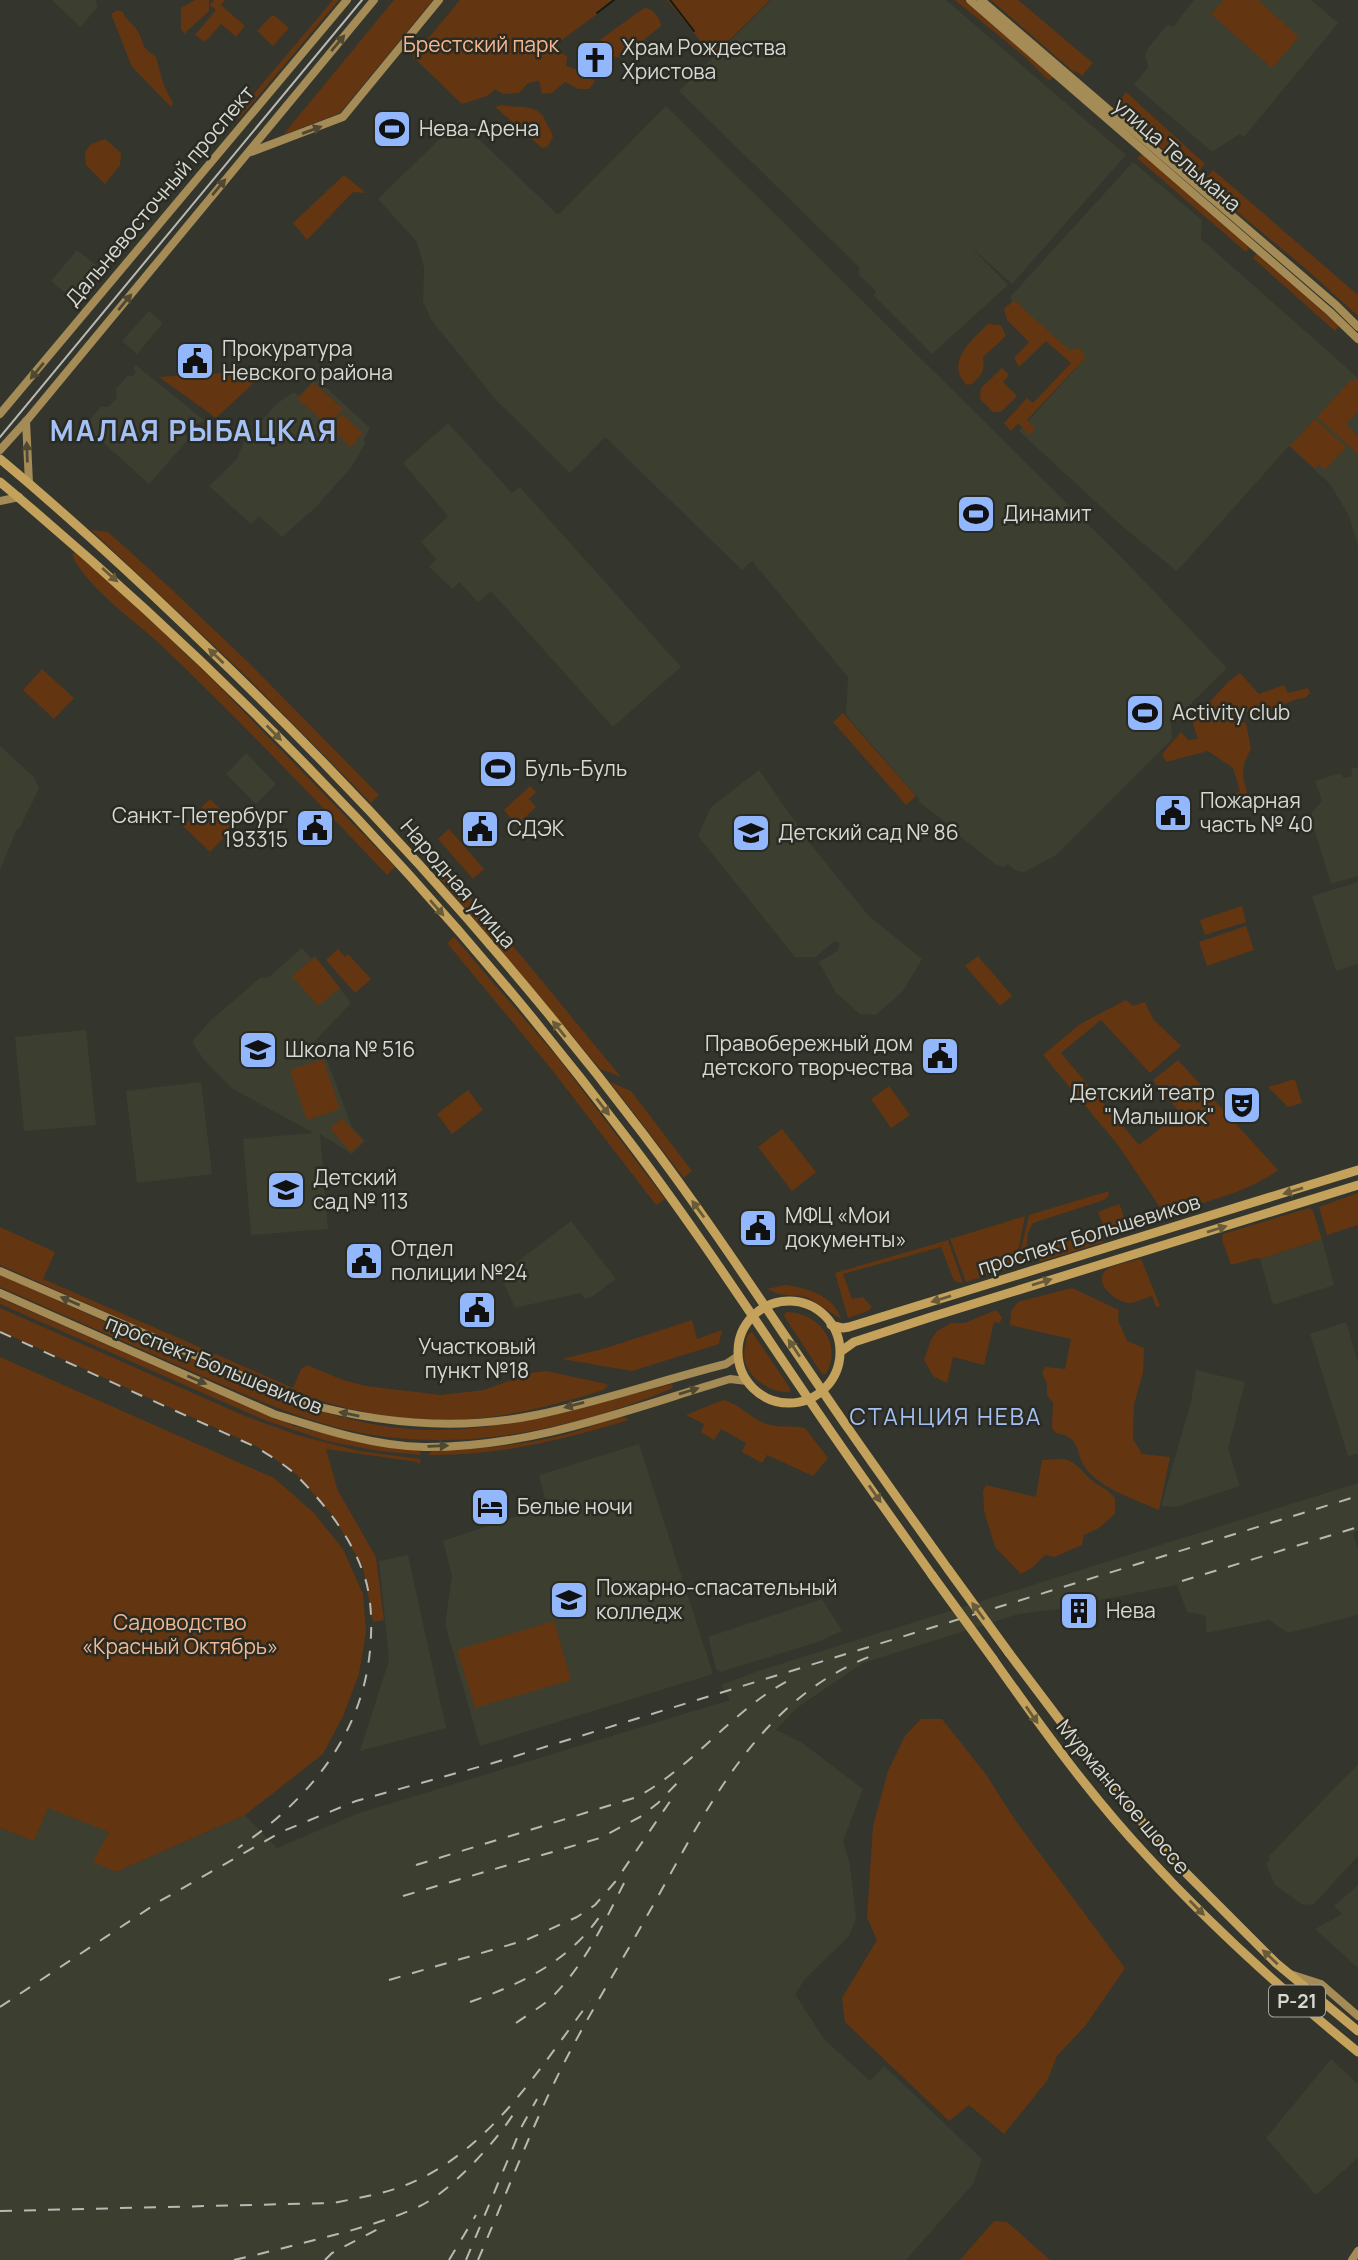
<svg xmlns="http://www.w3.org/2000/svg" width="1358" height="2260" font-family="Manrope,sans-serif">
<rect width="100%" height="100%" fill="#34352d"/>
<path fill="#3c3e30" d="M52,0h44l1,8 -17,19z
M771,0h175l180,155 -114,129 -42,-38 38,39 -76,69 -59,-59 3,-4 -17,-16v-8l-180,-176z
M1194,0h117l27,23 -94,114 -4,-3 -28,18 -78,-67 14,-18 -3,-12 3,-7 20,-24 5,3z
M666,106l458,454 103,108 -56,55 1,16 -117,117 -31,16 -7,-1 -10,-7 -2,3 -7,-1 -42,-33 1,-2 -38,-29v-3l-73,-84 2,-38 -96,-116 -10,9 -137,-133 -35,36 -74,-73 -64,-79 -9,-19 1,-34 -7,-26 -39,-43 81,-79 99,95z
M1133,162l69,58 -1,19 157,139v168l-9,-30 -19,-32 -41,-38 -112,125 -53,-43 -105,-97 60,-66 -66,-62 -3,-6z
M77,250l20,16 -27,31 -19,-16z
M149,311l14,12 -26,31 -15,-13z
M136,365l69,56 -16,6 -3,4 1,10 -38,43 -64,-58 16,-19h7l9,-9 -1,-9 12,-14 4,2 4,-5 -3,-3z
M313,381h6l51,47 -6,11 1,5 -13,22 -35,40 -35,31 -23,-21 -8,8 -42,-38 28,-27 6,-16 33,-39 18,-12 5,4z
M448,423l64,70 8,-6 161,180 -68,60 -122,-136 -13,11 -19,-20 -6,7 -24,-22 7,-8 -15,-17 27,-26 -45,-53z
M0,746l34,31 5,12 -20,40h-2l-17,41z
M246,753l30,31 -20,20 -30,-30z
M1358,767v109l-27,8 -21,-69 12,-14 -7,-20 25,-8 4,5 8,-2 -1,-7z
M759,770l53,76 57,70 53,43 -19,32 -27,24 -16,-1 -24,-21 -17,-31 18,-11 3,-8 -6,-2 -18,16h-21l-97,-121 13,-29z
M1358,882v82l-22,7 -24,-75z
M302,948l9,10 4,-2 36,47 -36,38 1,7 9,7 27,72 13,14 -13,13 -32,-20 8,95 -77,6 -8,-96 71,-6 -81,-44 -29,-29 -12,-18 19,-22 49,-42 9,-1z
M86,1030l10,95 -72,6 -9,-94z
M201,1082l11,92 -75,9 -11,-92z
M571,1221l45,58 -23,17 -8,3 -5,-6 -65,15 -15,-33z
M1322,1239l12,46 -61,20 -13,-46z
M1346,1322l12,40v92l-10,2 -38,-122z
M1196,1370l49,12 -17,67 12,37 -64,21 -15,-1 30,-104z
M639,1444l74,230 -233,72 -35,-122 7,-48 -9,-35 104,-35 -8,-31z
M1358,1483v48l-5,2 5,18v64l-70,18 -19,-13 -63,13v-15l-3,-3 -16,-3 -10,-27 -83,16 1,17 -26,3 -3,-13 -47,6 -156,49 -65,44 -22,23 25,12 62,47 -20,52 7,24 6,54 -7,17 -43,42 -11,16 29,45 46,42 14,-15 98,93 -9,25 -67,76h-906v-432l34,13 14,-34 62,25 6,40 129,-57 32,33 82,-35 371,-113 -9,-15 37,-14z
M408,1555l38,173 -86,23 29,-91 -10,-99z
M822,1599l20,32 -24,11 -98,30 -4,-3 -8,-32z
M1358,1764v92l-44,48 -11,1 -28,-20 -9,-21 4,-5 -1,-3z
M1358,1885v83l-43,-39 27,-15 -8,-8z
M1331,2059l27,25v74l-42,37 -50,-57z"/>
<path fill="#643511" d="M195,0h14v11l-25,23 -3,-5v-21z
M214,0h11l-4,5 24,21 -9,11 -15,-13 -16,18 -10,-7 21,-25 -6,-5z
M333,0h6l-100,119 -4,-3z
M394,0h39l-93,113 -57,22z
M460,0h156l-65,48 16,8 -1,10 20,7 9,8 -6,8h-11l-13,-7 -13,11 -10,1 -3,-13 -11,2 -9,10 -15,1 -7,-3 -1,-2 -9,7 -25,8 -49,-47 3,-7 5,-3z
M667,0h103l-57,56z
M955,0h9l89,77 -4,4 -24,-24z
M991,0h27l75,63 -11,13 -6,-5 -1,2z
M1224,0h34l41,37 -27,31 -61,-54z
M644,8c8,-1 17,11 17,18l-40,32 -6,-1 -14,-14v-4z
M118,10l5,2c3,8 9,11 14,18 9,15 2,15 19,27l8,29 9,17 -2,4 -39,-40 -21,-53z
M274,15l15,13 -16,18 -16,-15 13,-14z
M1126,92l79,72 -11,12 -80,-69z
M502,105c17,4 35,-3 44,17 2,6 6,8 7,15l-6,10 -5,1 -47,-41z
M105,139l16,14 -1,12 -15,19 -19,-19 -1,-13 6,-8z
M1141,155h3l106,92 -4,5 -109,-94z
M1213,170l145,125v21l-53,-48 -103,-85z
M344,175l22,18 -13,-1 -46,48 -14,-17z
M1257,253l82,73 -4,5 -82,-73z
M1014,300l55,50 10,-2 7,9 -59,63 8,9 -6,6 -11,-12 -7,8 -7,-8 23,-25 6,5 38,-40 -25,-22 -27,26 -5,-9 15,-16 -22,-22 -3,-11z
M988,324l13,1 5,11 -23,21c2,14 -1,18 -11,27l-5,1c-23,-21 5,-46 21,-61z
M1002,368l7,7 -6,7 14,14 -16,16h-8l-13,-13 1,-11z
M253,371l4,3 1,5 -42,39 -57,-41z
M1358,379v32l-12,13 12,12v18l-41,-37 33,-36z
M313,382l30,27 -15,17 -30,-27z
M342,414l21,19 -12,14 -21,-20z
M1315,419l31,28 -21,23 -6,-6 -4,5 -25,-23z
M91,530l17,2 60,54 82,78 129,131 -8,8 -129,-131z
M75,552l53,47 85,81 182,187 -8,8c-74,-78 -148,-155 -225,-229 -26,-24 -77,-60 -90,-91z
M42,669l32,29 -20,21 -31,-29z
M1240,673l19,21 25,-9 4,8 20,-5 2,5 -5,5 -8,1 -33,13h-31l4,8 9,3 5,25 -7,16 -1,13 6,24 -12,6 -17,-6 20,-10 -7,-23 -25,-17 -42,11 -4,-8 19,-22 7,8 10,-1 -6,-18 37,-40z
M843,713l73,83 -10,9 -73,-83z
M530,786l6,6 -7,7 7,8 -19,18 -13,-15z
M210,799l26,26 -26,27 -27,-26z
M449,829l35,40 -11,10 -35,-40z
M438,860l85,98 98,119 -21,-8 -170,-203z
M1242,906l4,16 -41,13 -5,-15z
M1246,926l8,24 -47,16 -8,-24z
M454,937l104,121 107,141 -9,6 -107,-139 -102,-123z
M338,949l7,8 3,-3 23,25 -16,14 -29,-33z
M978,956l34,40 -12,10 -35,-40z
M315,957l25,31 -22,18 -26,-30z
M1126,1000l7,6 12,-4 8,17 28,27 -31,27 -49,-53 -40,33 78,92 41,-32 -27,-33 25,-20 100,110c-27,21 -81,36 -115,42l-45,-67 -75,-90 37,-31z
M323,1059l17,50 -33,11 -17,-50z
M1295,1079l7,24 -14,4 -20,-20z
M610,1082l21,9 61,80 -8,7z
M889,1086l21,29 -19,13 -20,-29z
M468,1090l15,20 -31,24 -15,-20z
M342,1118l21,23 -12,11 -21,-23z
M782,1129l34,43 -24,19 -34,-44z
M1109,1191l-1,6 -4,3 -71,23 -5,10 -3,29 -8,4 12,-51z
M1358,1193v32l-31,10 -8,-28z
M1119,1204c8,14 5,24 -8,32l1,3h-5l-6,-5 1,-12 -4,-10z
M1309,1208l4,3 9,28 -62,20 -3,-1 -26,7 -9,-25 1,-6z
M1025,1216l-10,51 -49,15 -16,-43z
M0,1227l55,25 -12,27 250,109 8,-19 6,-4 36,15 23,6 75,9 43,-5 47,-17 15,-2 60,13 2,2 -5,4c-54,17 -108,31 -166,30 -102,-2 -190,-45 -282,-86 -51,-23 -103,-46 -155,-69z
M1092,1233l12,9 -65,20 2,-10 3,-2z
M948,1240l15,43 -9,-2 -13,-34 -98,27 9,25 11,-2 9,10 -4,4 -20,7 -13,-45z
M1141,1259l19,47 -4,1 -4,-11c-7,2 -15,6 -21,7 -13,1 -38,-19 -26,-32 7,-7 26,-9 36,-12z
M0,1275c60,27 120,53 180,79 82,36 166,77 258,76 81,-1 156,-27 234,-46l1,4c-93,39 -199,63 -300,47 -67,-11 -127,-40 -189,-67 -61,-27 -123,-54 -184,-81z
M785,1285c20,2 50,11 56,34l-34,-22 -29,-3 -11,-5z
M1072,1288l47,22 -1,10 9,21 17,7 -1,24 -9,33 -1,34 9,15 28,3 -11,53c-23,-10 -55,-20 -71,-39 -15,-17 -4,-33 -32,-38l-4,-5 1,-25 -6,-8v-11l-5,-11 3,-6 20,2 6,-30 -61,-14 1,-14 7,-9z
M0,1298l294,128 70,17 55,7 2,5 -43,-4 -51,-10 -60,-20 -267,-117z
M0,1308l245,108 52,19 62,16 61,8v4l-2,1v-2l-92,-13 12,42 38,66 8,63 -11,2 -10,-55 -30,-51 -37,-42 -38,-27 -258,-116z
M996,1310l6,7 -2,6 -6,-1 -10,43 -31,-8 -6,26 -14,-7 -9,-16 7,-20 6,-9 14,-8h14z
M786,1312c33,0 57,32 40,62h-4l-38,-58z
M692,1320l5,19 25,-9 -3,14 -87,27 -70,-12 44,-11z
M752,1332l38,56v4c-19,2 -44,-15 -46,-35 0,-8 2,-15 4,-23z
M0,1357l274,121 40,35 29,36 20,45 3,38 -7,42 -16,42 -20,38 -78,61 -129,57 -23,-10 16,-30 -61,-24 -14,33 -34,-13z
M723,1400c18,4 29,21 47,25 11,3 23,0 35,3l23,30 -15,18 -46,-21 -5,8 -20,-11 4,-9 -25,-14 -7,11 -13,-8 3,-8 -18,-9z
M624,1417l5,3c-67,20 -131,36 -201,35l5,-5c46,0 90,-5 134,-16 19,-5 37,-14 57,-17z
M1065,1459c18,7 19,17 32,25 7,4 12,7 18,14v16l-16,14 -15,7 -2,10 -28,12 -9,-2 -13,13 -11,6 -26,-27 -11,-36 -1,-20 3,-6 50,12 6,-37z
M554,1621l17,59 -96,28 -18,-58z
M921,1719h21l43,54 30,47 110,148 -39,57 -29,31 -10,25 -43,53 -35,-29 -20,16 -104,-99 -3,-24 35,-58 -10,-23 6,-91 15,-55 17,-35z
M994,2221l13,1 43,38h-90z"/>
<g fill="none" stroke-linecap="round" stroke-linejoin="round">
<path stroke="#0d1c18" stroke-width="2" d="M670,0l24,31
M597,13l17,-13"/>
<path stroke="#a58b55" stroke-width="8" d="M970,0l360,312 28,27
M981,0l355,305 22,22
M251,152l92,-35 96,-117
M0,414l347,-414
M26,421l3,62
M0,450l28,-31 346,-419
M0,501l19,-4
M0,1271l305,132c76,21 153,28 231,12 64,-13 126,-35 190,-51l12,-8
M0,1293l274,121c48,15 99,32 150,33 108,1 205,-38 306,-68l17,2
M1290,1974l31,10 37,32
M1352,2260l6,-9"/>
<path stroke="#c4a25c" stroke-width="9" d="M0,459c72,60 140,123 207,188 158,151 305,314 437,488 73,96 137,197 206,296 32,46 65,92 98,138
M0,482c233,195 446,416 629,659 73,96 138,198 207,298 31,45 64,91 96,136
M738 1352a51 51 0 1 1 102 0a51 51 0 1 1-102 0Z
M831,1325l12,3 6,-1 509,-157
M840,1352l14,-10 77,-25 427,-132
M1009,1653l83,110 91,107 93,93 82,68
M993,1659c48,68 97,136 154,197 65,71 136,135 211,196"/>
<path stroke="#b8b9b3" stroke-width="2" d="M0,437l362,-437"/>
<path stroke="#b8b9b3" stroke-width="2" stroke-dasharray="12 12" stroke-linecap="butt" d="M0,1332l258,116c13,9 28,17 39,28 25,25 51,57 64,91 9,20 11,47 10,68 -3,93 -58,162 -133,213
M1182,1581l176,-54
M416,1865l221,-68c59,-32 97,-90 158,-120
M403,1896l197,-58 40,-21 18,-14 23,-24
M389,1980l137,-40 51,-23 18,-12 20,-23 58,-85
M470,2002c51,-18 98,-40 130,-86
M0,2007l160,-106 121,-69 75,-31 137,-38 865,-267
M516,2023c11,-8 25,-16 35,-25 34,-33 54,-77 75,-119
M0,2211l333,-8c25,-5 50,-9 73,-18 83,-33 133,-116 184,-184
M234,2260c39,-9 77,-19 115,-29 24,-7 48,-14 71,-25 31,-15 76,-64 94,-93
M325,2260l7,-7 46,-24
M449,2260l27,-45
M466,2260l56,-134 15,-27
M478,2260c28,-65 53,-132 85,-195 26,-51 56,-99 84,-149 58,-102 107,-214 224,-260"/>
<path stroke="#c4a25c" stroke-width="9" d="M948,1569l61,84
M932,1575l61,84"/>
</g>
<defs><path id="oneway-solid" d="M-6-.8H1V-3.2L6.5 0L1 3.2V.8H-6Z" transform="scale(1.75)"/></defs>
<g fill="#4f4832">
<use href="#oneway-solid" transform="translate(338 43) rotate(-50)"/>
<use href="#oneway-solid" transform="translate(312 130) rotate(-20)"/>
<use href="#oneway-solid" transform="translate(219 187) rotate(-50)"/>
<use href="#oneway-solid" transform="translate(125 302) rotate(-50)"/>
<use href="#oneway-solid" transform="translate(37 371) rotate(130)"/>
<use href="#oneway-solid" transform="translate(27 452) rotate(-92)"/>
<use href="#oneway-solid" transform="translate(70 1301) rotate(-157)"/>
<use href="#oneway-solid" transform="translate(197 1380) rotate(23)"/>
<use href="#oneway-solid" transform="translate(689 1391) rotate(-17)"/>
<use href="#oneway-solid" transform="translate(574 1405) rotate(165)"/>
<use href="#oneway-solid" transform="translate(349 1414) rotate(-168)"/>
<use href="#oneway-solid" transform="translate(438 1446) rotate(-2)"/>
</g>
<g fill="#685b3a">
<use href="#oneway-solid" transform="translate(110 575) rotate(42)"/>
<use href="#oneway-solid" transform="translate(216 656) rotate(-136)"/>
<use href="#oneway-solid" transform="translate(274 733) rotate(45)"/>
<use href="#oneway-solid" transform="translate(437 908) rotate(49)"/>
<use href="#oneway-solid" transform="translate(559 1029) rotate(-129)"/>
<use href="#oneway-solid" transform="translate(603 1107) rotate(52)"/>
<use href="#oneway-solid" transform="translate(1293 1191) rotate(163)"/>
<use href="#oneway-solid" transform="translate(698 1209) rotate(-126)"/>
<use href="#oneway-solid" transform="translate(1217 1229) rotate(-17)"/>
<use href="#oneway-solid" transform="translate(1042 1282) rotate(-17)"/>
<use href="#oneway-solid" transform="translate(941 1299) rotate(163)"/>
<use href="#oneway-solid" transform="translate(794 1348) rotate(-124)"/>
<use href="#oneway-solid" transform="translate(875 1494) rotate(55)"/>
<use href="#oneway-solid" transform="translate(978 1611) rotate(-126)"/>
<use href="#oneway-solid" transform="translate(1032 1715) rotate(55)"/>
<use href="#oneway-solid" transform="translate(1197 1908) rotate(45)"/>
<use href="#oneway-solid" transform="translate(1270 1957) rotate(-137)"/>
</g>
<defs>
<symbol id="church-square" viewBox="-11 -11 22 22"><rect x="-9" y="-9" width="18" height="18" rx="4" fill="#93b7fd" stroke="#2a2b23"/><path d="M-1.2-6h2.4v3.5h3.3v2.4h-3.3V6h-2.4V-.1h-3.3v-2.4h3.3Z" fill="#111"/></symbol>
<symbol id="stadium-square" viewBox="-11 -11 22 22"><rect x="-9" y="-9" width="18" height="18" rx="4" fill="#93b7fd" stroke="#2a2b23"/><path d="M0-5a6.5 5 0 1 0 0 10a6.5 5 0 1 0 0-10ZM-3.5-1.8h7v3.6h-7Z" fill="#111"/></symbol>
<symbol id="civic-square" viewBox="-11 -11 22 22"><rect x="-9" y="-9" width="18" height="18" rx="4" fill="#93b7fd" stroke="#2a2b23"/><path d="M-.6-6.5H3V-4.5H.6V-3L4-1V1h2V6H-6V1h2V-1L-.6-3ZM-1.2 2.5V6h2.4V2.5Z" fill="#111"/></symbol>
<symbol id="school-square" viewBox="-11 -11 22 22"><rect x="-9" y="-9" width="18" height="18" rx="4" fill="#93b7fd" stroke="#2a2b23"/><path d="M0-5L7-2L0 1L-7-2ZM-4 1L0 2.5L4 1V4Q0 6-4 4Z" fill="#111"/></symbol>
<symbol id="theatre-square" viewBox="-11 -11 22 22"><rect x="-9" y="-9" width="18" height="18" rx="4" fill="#93b7fd" stroke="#2a2b23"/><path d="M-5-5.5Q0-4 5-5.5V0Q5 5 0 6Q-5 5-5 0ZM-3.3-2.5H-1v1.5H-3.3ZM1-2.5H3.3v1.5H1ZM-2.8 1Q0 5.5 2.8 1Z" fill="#111"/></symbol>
<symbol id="hotel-square" viewBox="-11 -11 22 22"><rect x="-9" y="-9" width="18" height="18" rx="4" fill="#93b7fd" stroke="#2a2b23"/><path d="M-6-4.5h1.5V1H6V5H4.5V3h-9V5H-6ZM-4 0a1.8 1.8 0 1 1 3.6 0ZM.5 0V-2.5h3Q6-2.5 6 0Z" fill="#111"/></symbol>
<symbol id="university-square" viewBox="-11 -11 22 22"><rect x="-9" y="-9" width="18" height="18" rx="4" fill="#93b7fd" stroke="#2a2b23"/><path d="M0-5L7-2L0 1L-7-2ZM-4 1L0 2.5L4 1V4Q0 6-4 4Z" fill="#111"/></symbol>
<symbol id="building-square" viewBox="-11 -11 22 22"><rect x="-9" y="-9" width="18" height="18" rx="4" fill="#93b7fd" stroke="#2a2b23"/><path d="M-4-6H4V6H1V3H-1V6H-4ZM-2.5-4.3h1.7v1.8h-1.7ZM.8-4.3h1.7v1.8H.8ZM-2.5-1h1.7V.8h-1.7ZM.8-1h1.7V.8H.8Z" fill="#111"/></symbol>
</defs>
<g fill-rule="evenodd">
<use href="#church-square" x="573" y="38" width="44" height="44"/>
<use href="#stadium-square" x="370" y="107" width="44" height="44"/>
<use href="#civic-square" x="173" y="339" width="44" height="44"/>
<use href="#stadium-square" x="954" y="492" width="44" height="44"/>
<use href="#stadium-square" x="1123" y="691" width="44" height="44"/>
<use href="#stadium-square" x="476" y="747" width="44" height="44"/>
<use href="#civic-square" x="1151" y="791" width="44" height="44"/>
<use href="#civic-square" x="293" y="806" width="44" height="44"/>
<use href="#civic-square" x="458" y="807" width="44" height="44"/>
<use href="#school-square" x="729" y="811" width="44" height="44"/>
<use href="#school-square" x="236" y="1028" width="44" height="44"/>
<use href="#civic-square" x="918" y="1034" width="44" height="44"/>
<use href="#theatre-square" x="1220" y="1083" width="44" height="44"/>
<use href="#school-square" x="264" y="1168" width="44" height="44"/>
<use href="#civic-square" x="736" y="1206" width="44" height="44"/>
<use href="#civic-square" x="342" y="1239" width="44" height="44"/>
<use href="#civic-square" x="455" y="1288" width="44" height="44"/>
<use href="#hotel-square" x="468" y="1485" width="44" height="44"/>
<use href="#university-square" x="547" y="1578" width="44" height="44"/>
<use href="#building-square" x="1057" y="1589" width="44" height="44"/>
</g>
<g text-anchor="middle" stroke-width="5" stroke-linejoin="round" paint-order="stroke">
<rect fill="#2a2b23" stroke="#a3a49e" stroke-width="2" x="1269" y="1985.5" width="56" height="31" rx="5"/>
<g font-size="19" font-weight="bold" fill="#d7d8d3">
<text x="1297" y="2008">Р-21</text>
</g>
<g font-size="21" fill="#f4b891" stroke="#2a2b23">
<text x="481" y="52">Брестский парк</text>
<text x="180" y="1630">Садоводство<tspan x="180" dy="24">«Красный Октябрь»</tspan></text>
</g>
<g font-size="21" fill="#d7d8d3" stroke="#2a2b23" text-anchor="start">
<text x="622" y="55">Храм Рождества<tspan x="622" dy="24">Христова</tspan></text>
<text x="419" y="136">Нева-Арена</text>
<text x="222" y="356">Прокуратура<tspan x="222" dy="24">Невского района</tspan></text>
<text x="1003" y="521">Динамит</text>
<text x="1172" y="720">Activity club</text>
<text x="525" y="776">Буль-Буль</text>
<text x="1200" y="808">Пожарная<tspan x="1200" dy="24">часть № 40</tspan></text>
<text x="288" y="823" text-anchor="end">Санкт-Петербург<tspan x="288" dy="24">193315</tspan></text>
<text x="507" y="836">СДЭК</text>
<text x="778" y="840">Детский сад № 86</text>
<text x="913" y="1051" text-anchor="end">Правобережный дом<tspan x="913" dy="24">детского творчества</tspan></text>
<text x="285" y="1057">Школа № 516</text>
<text x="1215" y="1100" text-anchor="end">Детский театр<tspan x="1215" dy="24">"Малышок"</tspan></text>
<text x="313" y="1185">Детский<tspan x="313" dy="24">сад № 113</tspan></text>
<text x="785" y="1223">МФЦ «Мои<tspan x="785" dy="24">документы»</tspan></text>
<text x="391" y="1256">Отдел<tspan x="391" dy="24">полиции №24</tspan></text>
<text x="477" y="1354" text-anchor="middle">Участковый<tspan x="477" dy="24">пункт №18</tspan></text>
<text x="517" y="1514">Белые ночи</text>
<text x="596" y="1595">Пожарно-спасательный<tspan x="596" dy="24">колледж</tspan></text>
<text x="1106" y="1618">Нева</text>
</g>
<g font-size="21" fill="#d7d8d3" stroke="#2a2b23">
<text transform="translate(1177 155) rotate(41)" y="7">улица Тельмана</text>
<text transform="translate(160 196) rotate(-50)" y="7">Дальневосточный проспект</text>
<text transform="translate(458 884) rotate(49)" y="7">Народная улица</text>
<text transform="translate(1089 1235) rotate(-17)" y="7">проспект Большевиков</text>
<text transform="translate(214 1365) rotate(22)" y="7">проспект Большевиков</text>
<text transform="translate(1123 1797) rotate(50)" y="7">Мурманское шоссе</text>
</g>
<g font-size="23" letter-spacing="2" fill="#a5c0f4" stroke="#2a2b23">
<text x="946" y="1425">СТАНЦИЯ НЕВА</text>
</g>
<g font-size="28" font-weight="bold" letter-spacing="2" fill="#a5c0f4" stroke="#2a2b23">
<text x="194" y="441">МАЛАЯ РЫБАЦКАЯ</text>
</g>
</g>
</svg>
